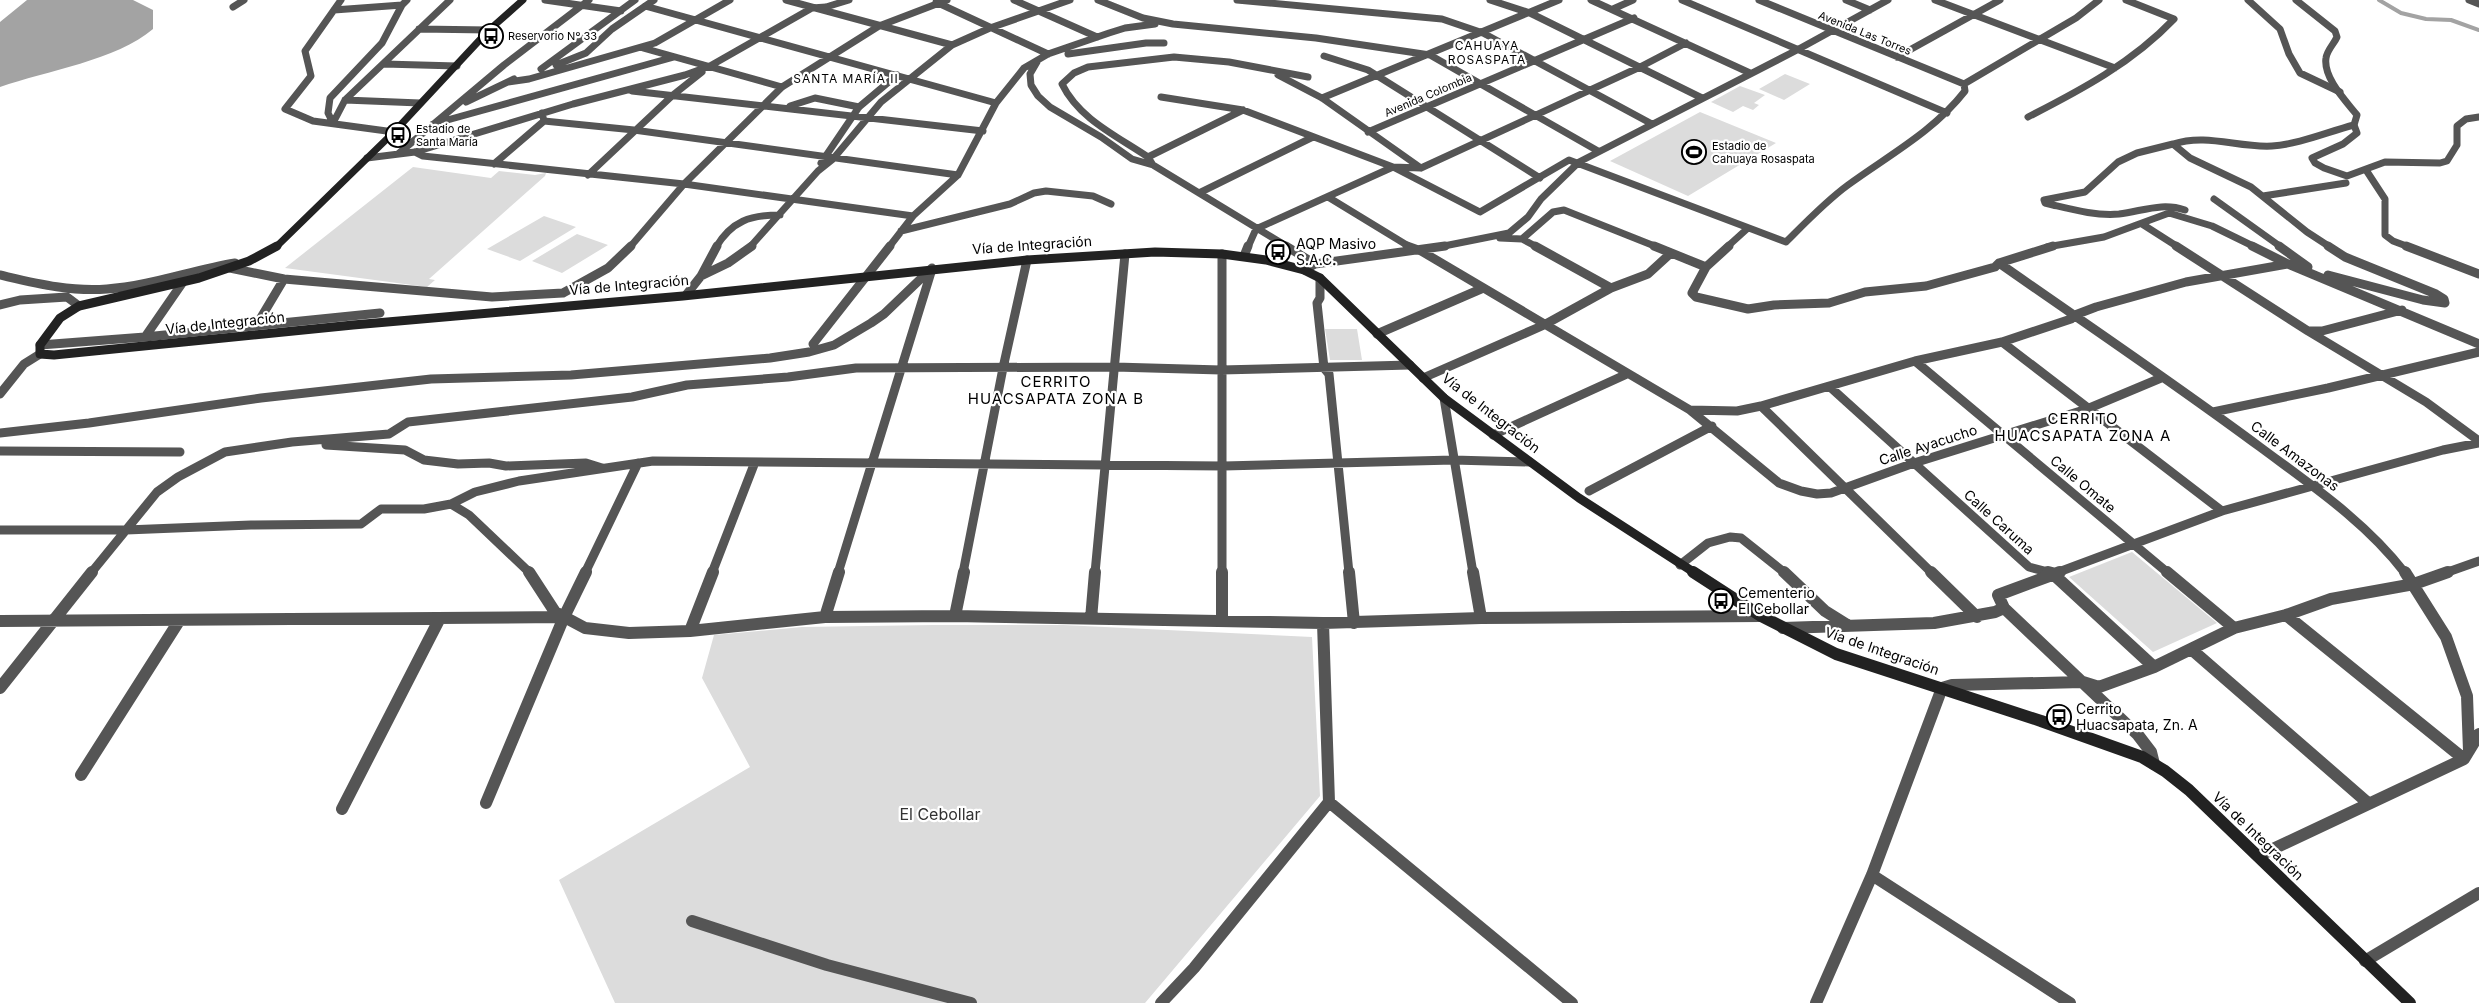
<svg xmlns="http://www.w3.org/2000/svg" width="2479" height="1003" font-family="Inter,sans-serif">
<rect width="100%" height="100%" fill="#fff"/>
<path fill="#dcdcdc" d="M1785,74l25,10 -26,16 -25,-11z
M1740,86l25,9 -11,8 5,2 -6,5 -10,-4 -10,6 -22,-10z
M1700,112l76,31 -88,53 -78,-35z
M413,167l78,11 8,-7 36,4 11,-2 -1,3 -116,103 6,1 -8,7 -142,-19z
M544,216l32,11 -56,34 -33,-12z
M577,234l31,11 -46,28 -30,-12z
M1325,329h32l5,31h-32z
M2132,552l85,71 -64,29 -84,-75z
M933,625h130l249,12 8,159 -175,207h-530l-56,-123 191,-113 -48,-89 12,-43 88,-8z"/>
<path fill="#a3a3a3" d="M27,0h106l20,10v19c-36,31 -107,42 -153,58v-65z"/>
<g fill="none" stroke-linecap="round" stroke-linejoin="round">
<path stroke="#a3a3a3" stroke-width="4" d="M2379,0l22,13 25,6 25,1 28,10"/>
<path stroke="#555" stroke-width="7" d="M341,0l-36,51 6,25 -26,33 28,12 81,11
M545,0l76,11
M786,0l166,45
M1014,0l83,37
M1098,0l45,18 30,6 143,14 114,17 168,96
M1237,0l205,19 41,14 169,91
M1490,0l40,13 172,85
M1591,0l159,73
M1682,0l265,113
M1759,0l205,84
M1846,0l24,10
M1935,0l180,68
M2248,0l32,29 9,25 11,19 40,19
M2469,0l10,4
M936,2l112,52
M645,6l351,97
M233,7l11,-7
M1613,9l20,-9
M334,10l68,-5
M419,29l70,1
M643,48l139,39
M1068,54l78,-11h18
M1324,56l44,14 172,108
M1897,57l103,-57
M1037,62l-7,12 1,11 7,11 12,11 51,30 31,22 21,6
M384,64l73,2
M556,65l30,-12 26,-24 42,-29
M541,69l94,-69
M1278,75l44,23 99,70
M508,82l21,-3 126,-36 75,-43
M1964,84l112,-66 23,-18
M632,91l351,40
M1161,97l82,13 150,57 87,45 89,-52 217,82c20,-20 40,-41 62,-57 41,-30 85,-53 117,-94l-1,-7
M1322,98l237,-98
M345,100l75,3
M466,102l48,-23
M790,106l25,-8 44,9
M542,113l2,8 90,9 324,45
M2028,117c53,-27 104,-54 146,-98l-48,-19
M333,123l12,-23 105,-100
M333,123l-5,-10 2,-15 52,-55 20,-38 5,-5
M433,124l241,-67
M1368,132l266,-114
M2173,144l-36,9 -19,9 -33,30 -41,8 1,3 8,2c21,5 44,11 66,9 24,-3 43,-12 66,-4
M415,152l8,4 261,28 229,32
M398,154l106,-89 85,-65
M1148,157l95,-47
M367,158l48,-6 158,-48 112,-29 25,-9 102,-58 14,-1 23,-7
M821,163l38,-56 38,-32
M494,164l50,-43
M2366,170l19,29v36l8,6 16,6
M588,175l85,-80 29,-23
M1199,193l114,-56
M2263,196l83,-13
M1328,197l82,50
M2214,199l67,48
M2142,224l36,23
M901,231l109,-27 24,-11 12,-2 47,5 18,8
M1500,238l22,1 15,8
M1522,239l31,-27 11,-2 93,37
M630,247l54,-63 98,-97 97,-61 68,-26
M716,247c16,-26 34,-32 64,-32
M750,247l68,-76 15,-12 48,-57 71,-57 38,-17 80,-28
M889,247l24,-31 45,-41 38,-72 28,-35 24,-14 61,-21 16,-5 30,-4
M1248,247l8,-18 137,-62 28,1 219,-101 46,-24
M1288,247l-135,-82 -5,-8c-31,-21 -69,-38 -86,-73l12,-11 14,-6 86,-10 55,5 79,15
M1439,247l70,-14 19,-16 13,-18 38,-37 218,-112 91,-50
M1727,247l21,-19
M2047,247l57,-10 65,-24 43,13 43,21
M2330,247l-23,-15 -56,-45 -61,-29 -17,-14c34,-11 65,4 99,2 28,-2 55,-14 82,-21"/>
<path stroke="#555" stroke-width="9" d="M1286,246l29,18
M1407,246l14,5 269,159 89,73 22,8 16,3 14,-1 83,-30 173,-54 74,-31
M1535,246l76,42
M1654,246l52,21
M1729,246l-23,21 -14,26 4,4 52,12 26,-4 55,-2 36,-11 61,-6 69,-19 4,-4 54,-17
M2176,246l132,85 118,71 53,39
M2252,246l36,18 191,80
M2279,246l29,21
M2406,246l73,28
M1222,254v319
M1244,256l4,-10
M1999,263c87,61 175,120 261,184 51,38 106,75 145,126
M230,268l54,11 208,18 71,-4 45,-25 23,-22
M1304,270l11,-6 130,-18
M0,275c35,8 70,17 107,14 43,-3 85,-19 128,-26
M2328,275l95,25 22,3 -1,-4 -8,-5 -91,-37 -17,-11
M701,276l16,-30
M1320,278v20l-3,5 7,65 5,6 20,199
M686,295l15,-19 27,-13 24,-17
M0,305l20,-5 47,-3 12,9
M256,326l28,-47
M2309,331h13l80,-21
M1377,334l104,-45
M145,337l38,-55
M2002,342l220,169
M813,344l77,-98
M40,345l105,-8 235,-24
M1915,361l253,212
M1423,378l121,-53 67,-37 37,-14 23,-21
M1830,387l199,180 23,6
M0,394l24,-30 16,-10
M1444,398l29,175
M1761,406l171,167
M1690,410l47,1 24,-5 154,-45 87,-19 69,-23 4,-4 21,-8 90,-25 102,-18
M2213,412l115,-24 151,-36
M0,433l89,-10 172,-25 170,-19 140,-4 199,-17 39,-6 25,-7 37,-22 13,-9 48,-46
M1493,435l134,-61
M326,445l79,5 19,10 34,4 31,-1 17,3 80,-3 16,5
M0,451l180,1
M1589,491l123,-65
M451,504l18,11 61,58
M0,530h126l125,-5 110,-1 20,-15h43l27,-5 24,-12 44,-11 134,-20 571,5 229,-6 77,2
M1680,565l28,-22 22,-6 11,1 44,35
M91,573l66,-81 21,-15 47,-25 67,-10 97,-8 19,-12 224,-25 55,-12 101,-8 68,-9 259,-1 106,3 189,-5
M585,573l53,-110
M712,573l43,-111
M838,573l94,-304
M963,573l40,-205 24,-108
M1095,573l30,-319
M2056,573l166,-62 221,-61 36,-7
M2445,573l34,-12"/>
<path stroke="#555" stroke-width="12" d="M529,572l26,40 30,16 44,5 61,-2 135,-14 130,-1 368,7 158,-5 280,-2
M1222,572v49
M1349,572l5,51
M1473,572l8,46
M1784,572l41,39 24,15
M1931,572l46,45
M2048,572l4,1 102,94
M2167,572l67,56
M2405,572l41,65 21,59 2,55
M2004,608l134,127 13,17 3,12
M2286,615l178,144
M955,616l9,-44
M825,617l14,-45
M1091,619l4,-47
M0,621l563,-4
M1783,628l151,-5 61,-11 9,-4 -6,-13 62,-23
M690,631l23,-59
M2191,649l177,154
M0,688l92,-116
M81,775l98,-154
M1329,802l243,201
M486,803l78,-186 22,-45
M342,809l98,-191
M2258,856l206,-97 15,-25
M1872,875l198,128
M692,921l135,44 144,38
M2365,961l114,-68
M1161,1003l33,-35 135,-166 -6,-179
M1816,1003l56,-128 70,-187 10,-3 131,-3 16,5 55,-20 80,-39 52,-13 45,-16 83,-15 34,-12"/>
<path stroke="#555" stroke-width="7" d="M2296,0l39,31 2,6c-3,7 -10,13 -11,21 -3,20 20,43 31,57l-3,10 3,8 -14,11 -31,14 3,5 9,5 23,8 38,-14 55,1 7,-2 10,-16v-19l9,-7 13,-2"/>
<path stroke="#222" stroke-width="7" d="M276,247l118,-115 95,-102 34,-30"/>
<path stroke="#222" stroke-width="9" d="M277,246l-28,15 -50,17 -120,28 -19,12 -20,27v9l14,1 299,-30 330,-29 344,-36 128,-8 67,2 44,6 38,10 16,8 124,120 135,100 116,75"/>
<path stroke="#222" stroke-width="12" d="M1693,572l68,44 75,38 205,67 101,36 23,14 24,19 221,213"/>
</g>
<defs>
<symbol id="bus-ring" viewBox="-11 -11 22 22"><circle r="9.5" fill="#fff" stroke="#000" stroke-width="1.5"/><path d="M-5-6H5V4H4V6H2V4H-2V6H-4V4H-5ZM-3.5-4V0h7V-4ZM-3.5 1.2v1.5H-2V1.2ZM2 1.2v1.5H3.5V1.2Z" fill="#000"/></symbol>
<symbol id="stadium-ring" viewBox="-11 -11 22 22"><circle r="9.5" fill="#fff" stroke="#000" stroke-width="1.5"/><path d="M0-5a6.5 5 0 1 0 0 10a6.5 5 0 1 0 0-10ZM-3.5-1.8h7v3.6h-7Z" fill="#000"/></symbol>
</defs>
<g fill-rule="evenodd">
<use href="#bus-ring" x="477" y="22" width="28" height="28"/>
<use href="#bus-ring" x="384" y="121" width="28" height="28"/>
<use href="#stadium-ring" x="1680" y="138" width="28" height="28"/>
<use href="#bus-ring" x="1264" y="238" width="28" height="28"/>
<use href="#bus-ring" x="1707" y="587" width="28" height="28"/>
<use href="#bus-ring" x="2045" y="703" width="28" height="28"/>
</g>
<g text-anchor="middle" stroke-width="4.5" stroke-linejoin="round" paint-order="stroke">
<g font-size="11" fill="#000" stroke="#fff">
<text transform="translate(1865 33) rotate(22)" y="4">Avenida Las Torres</text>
<text transform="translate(1428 95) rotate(-23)" y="4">Avenida Colombia</text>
</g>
<g font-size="11" fill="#000" stroke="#fff" text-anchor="start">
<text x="508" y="40">Reservorio Nº 33</text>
<text x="416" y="133">Estadio de<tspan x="416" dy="13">Santa María</tspan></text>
<text x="1712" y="150">Estadio de<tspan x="1712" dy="13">Cahuaya Rosaspata</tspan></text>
</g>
<g font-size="12" letter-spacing="1" fill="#000" stroke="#fff">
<text x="1487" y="50">CAHUAYA<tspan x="1487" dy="14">ROSASPATA</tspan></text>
<text x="846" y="83">SANTA MARÍA II</text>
</g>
<g font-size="14" fill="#000" stroke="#fff" text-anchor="start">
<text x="1296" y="249">AQP Masivo<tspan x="1296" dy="16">S.A.C.</tspan></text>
<text x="1738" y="598">Cementerio<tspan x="1738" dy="16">El Cebollar</tspan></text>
<text x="2076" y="714">Cerrito<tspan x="2076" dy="16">Huacsapata, Zn. A</tspan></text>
</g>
<g font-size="14" fill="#000" stroke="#fff">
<text transform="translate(1032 245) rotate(-4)" y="5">Vía de Integración</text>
<text transform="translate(629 285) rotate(-5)" y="5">Vía de Integración</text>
<text transform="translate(225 323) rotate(-6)" y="5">Vía de Integración</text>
<text transform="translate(1491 413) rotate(38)" y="5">Vía de Integración</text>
<text transform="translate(1928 445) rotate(-18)" y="5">Calle Ayacucho</text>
<text transform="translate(2295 456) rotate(37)" y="5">Calle Amazonas</text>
<text transform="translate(2083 484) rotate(40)" y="5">Calle Omate</text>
<text transform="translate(1999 522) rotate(42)" y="5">Calle Caruma</text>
<text transform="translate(1882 651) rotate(19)" y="5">Vía de Integración</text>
<text transform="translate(2258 836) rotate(44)" y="5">Vía de Integración</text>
</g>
<g font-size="15" letter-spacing="1" fill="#000" stroke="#fff">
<text x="1056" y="387">CERRITO<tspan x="1056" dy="17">HUACSAPATA ZONA B</tspan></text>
<text x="2083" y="424">CERRITO<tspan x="2083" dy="17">HUACSAPATA ZONA A</tspan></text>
</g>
<g font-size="16" fill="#333" stroke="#fff">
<text x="940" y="820">El Cebollar</text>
</g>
</g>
</svg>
